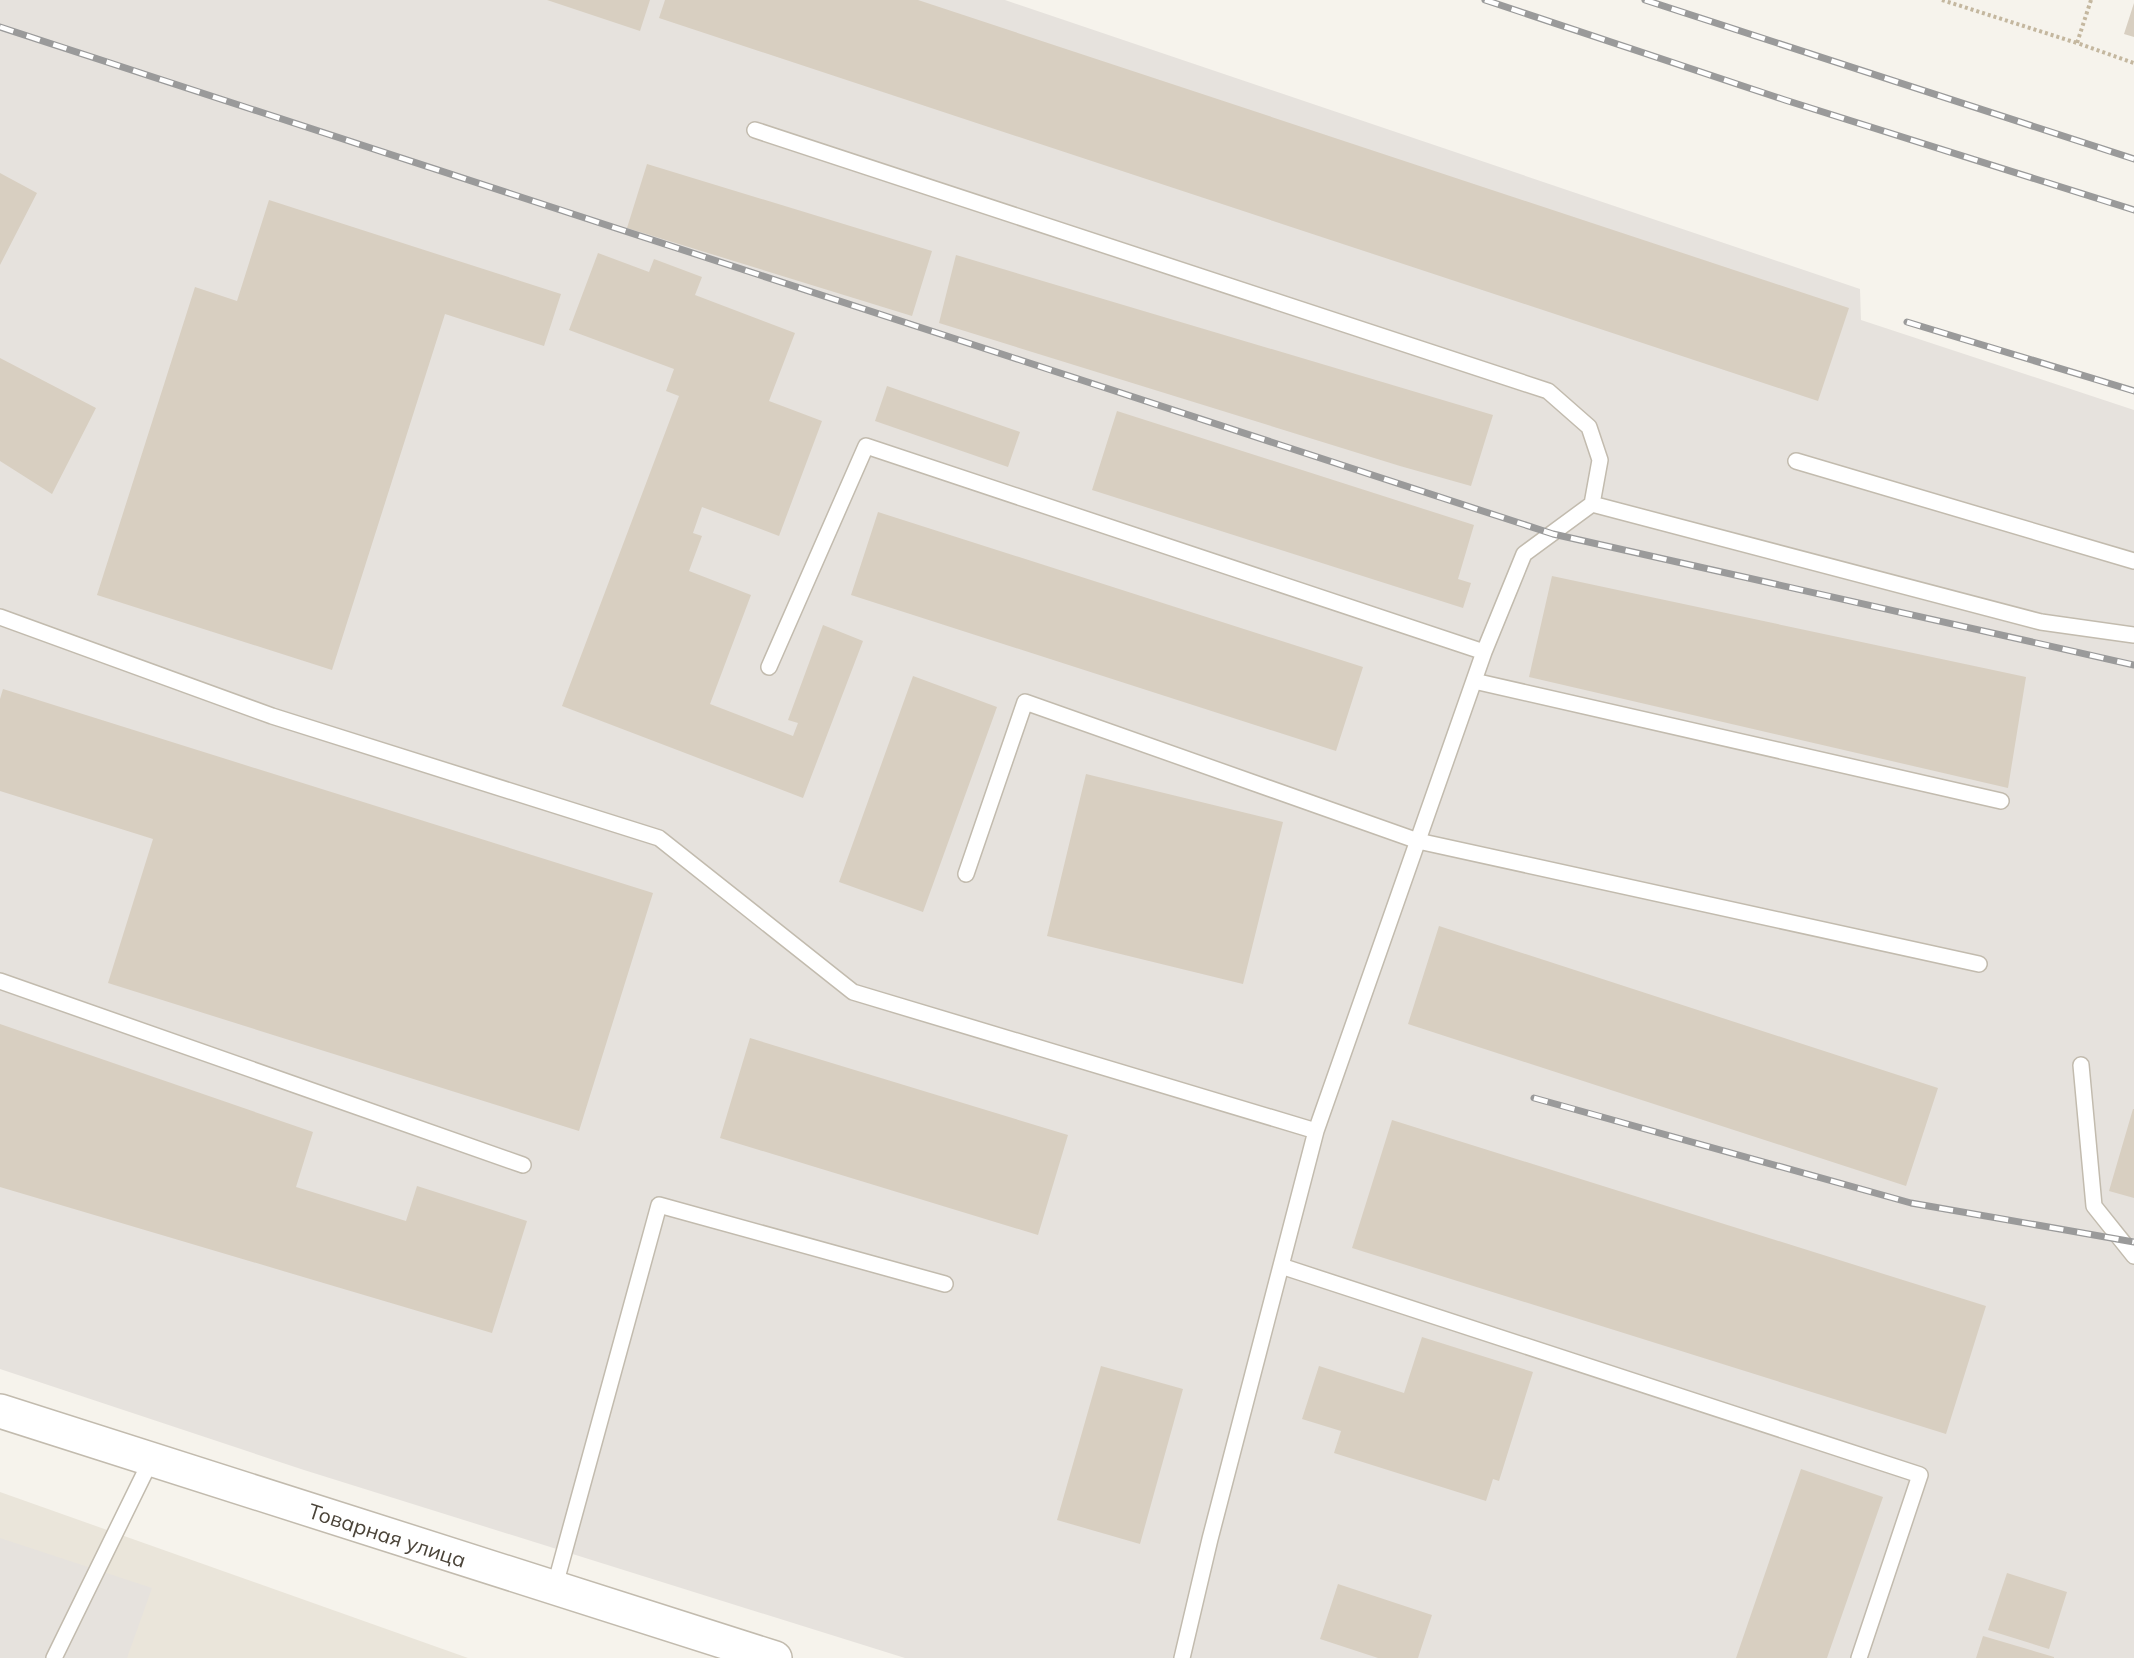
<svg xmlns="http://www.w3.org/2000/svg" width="2134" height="1658" font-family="Mulish,sans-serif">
<rect width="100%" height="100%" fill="#f6f3ec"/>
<path fill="#eae5da" d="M0,1492l468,166h-468z"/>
<path fill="#e6e2dd" d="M0,0h1005l855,289 1,31 273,90v1248h-1229l-601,-188 -304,-101z
M0,1538l152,50 -25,70h-127z"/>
<path fill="#d8cfc1" d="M547,0h103l-10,31z
M665,0h253l931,308 -31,93 -1159,-383z
M2134,3v34l-10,-3z
M647,164l285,87 -20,65 -285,-88z
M0,173l37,20 -37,72z
M269,200l292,94 -17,52 -99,-32 -113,356 -235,-75 98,-308 42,14z
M598,253l51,19 5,-13 48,18 -7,18 100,38 -26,68 53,20 -43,115 -77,-29 -9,26 9,3 -13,35 62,24 -41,109 83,32 5,-13 -10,-3 35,-95 40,16 -60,157 -241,-92 117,-310 -13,-5 8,-22 -105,-39z
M956,255l537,160 -22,71 -71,-20 -461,-143z
M0,358l96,50 -44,86 -52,-33z
M887,386l133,46 -12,35 -133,-46z
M1117,411l357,114 -16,54 13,4 -8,25 -371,-118z
M878,512l485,155 -27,84 -485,-156z
M1552,576l474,101 -18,111 -479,-111z
M913,676l84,31 -74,205 -84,-30z
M3,689l650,204 -74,238 -471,-148 45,-144 -153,-48v-92z
M1086,774l197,48 -40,162 -196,-48z
M1439,926l499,162 -32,98 -498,-162z
M0,1024l313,108 -17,55 110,34 11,-35 110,35 -35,112 -492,-146z
M750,1038l318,97 -30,100 -318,-97z
M2133,1109h1v89l-25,-7z
M1392,1120l594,186 -40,128 -594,-186z
M1422,1337l111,35 -34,109 -6,-2 -7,22 -152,-48 7,-22 -39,-12 17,-53 85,27z
M1101,1366l82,23 -43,155 -83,-24z
M1801,1469l82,28 -56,161h-91z
M2007,1573l60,19 -18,57 -61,-19z
M1338,1584l94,31 -14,43h-40l-58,-19z
M1983,1636l71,21v1h-78z"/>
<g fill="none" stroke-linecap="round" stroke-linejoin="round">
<defs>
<path id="service" d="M755,130l793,261 41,36 11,33 -8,44 -68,50 -40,98 -168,479 -106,408 -28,119
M1796,461l338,100
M1592,504l449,118 93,13
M0,617l272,99 387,122 194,154 463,139
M769,667l97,-221 618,206
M1474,681l527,120
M966,874l59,-172 393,139 561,123
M0,981l523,184
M2081,1065l13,141 40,50
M1281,1266l639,209 -61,183
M554,1589l105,-384 286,79
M54,1658l97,-198"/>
<path id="tertiary" d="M0,1411l775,247"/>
</defs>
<use href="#service" stroke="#c2bbae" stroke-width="18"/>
<use href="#tertiary" stroke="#c2bbae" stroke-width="36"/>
<path stroke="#c4b79f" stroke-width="4" stroke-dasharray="3 3" stroke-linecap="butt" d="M1942,0l135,43
M2091,0l-14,43 57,20"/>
<use href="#service" stroke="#fff" stroke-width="15"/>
<use href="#tertiary" stroke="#fff" stroke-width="33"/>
<defs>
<path id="rail" d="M1485,0l300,100 349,110
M1645,0l489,159
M0,27l1553,507 581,131
M1907,322l227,69
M1534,1098l377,105 223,39"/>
</defs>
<use href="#rail" stroke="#9a9a9a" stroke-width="7"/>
<use href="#rail" stroke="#fff" stroke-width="4.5" stroke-dasharray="14" stroke-linecap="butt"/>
</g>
<g text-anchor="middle" stroke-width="6" stroke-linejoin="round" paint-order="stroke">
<g font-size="21" fill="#4b4439" stroke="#fff">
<text transform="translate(387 1536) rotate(18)" y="7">Товарная улица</text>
</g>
</g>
</svg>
